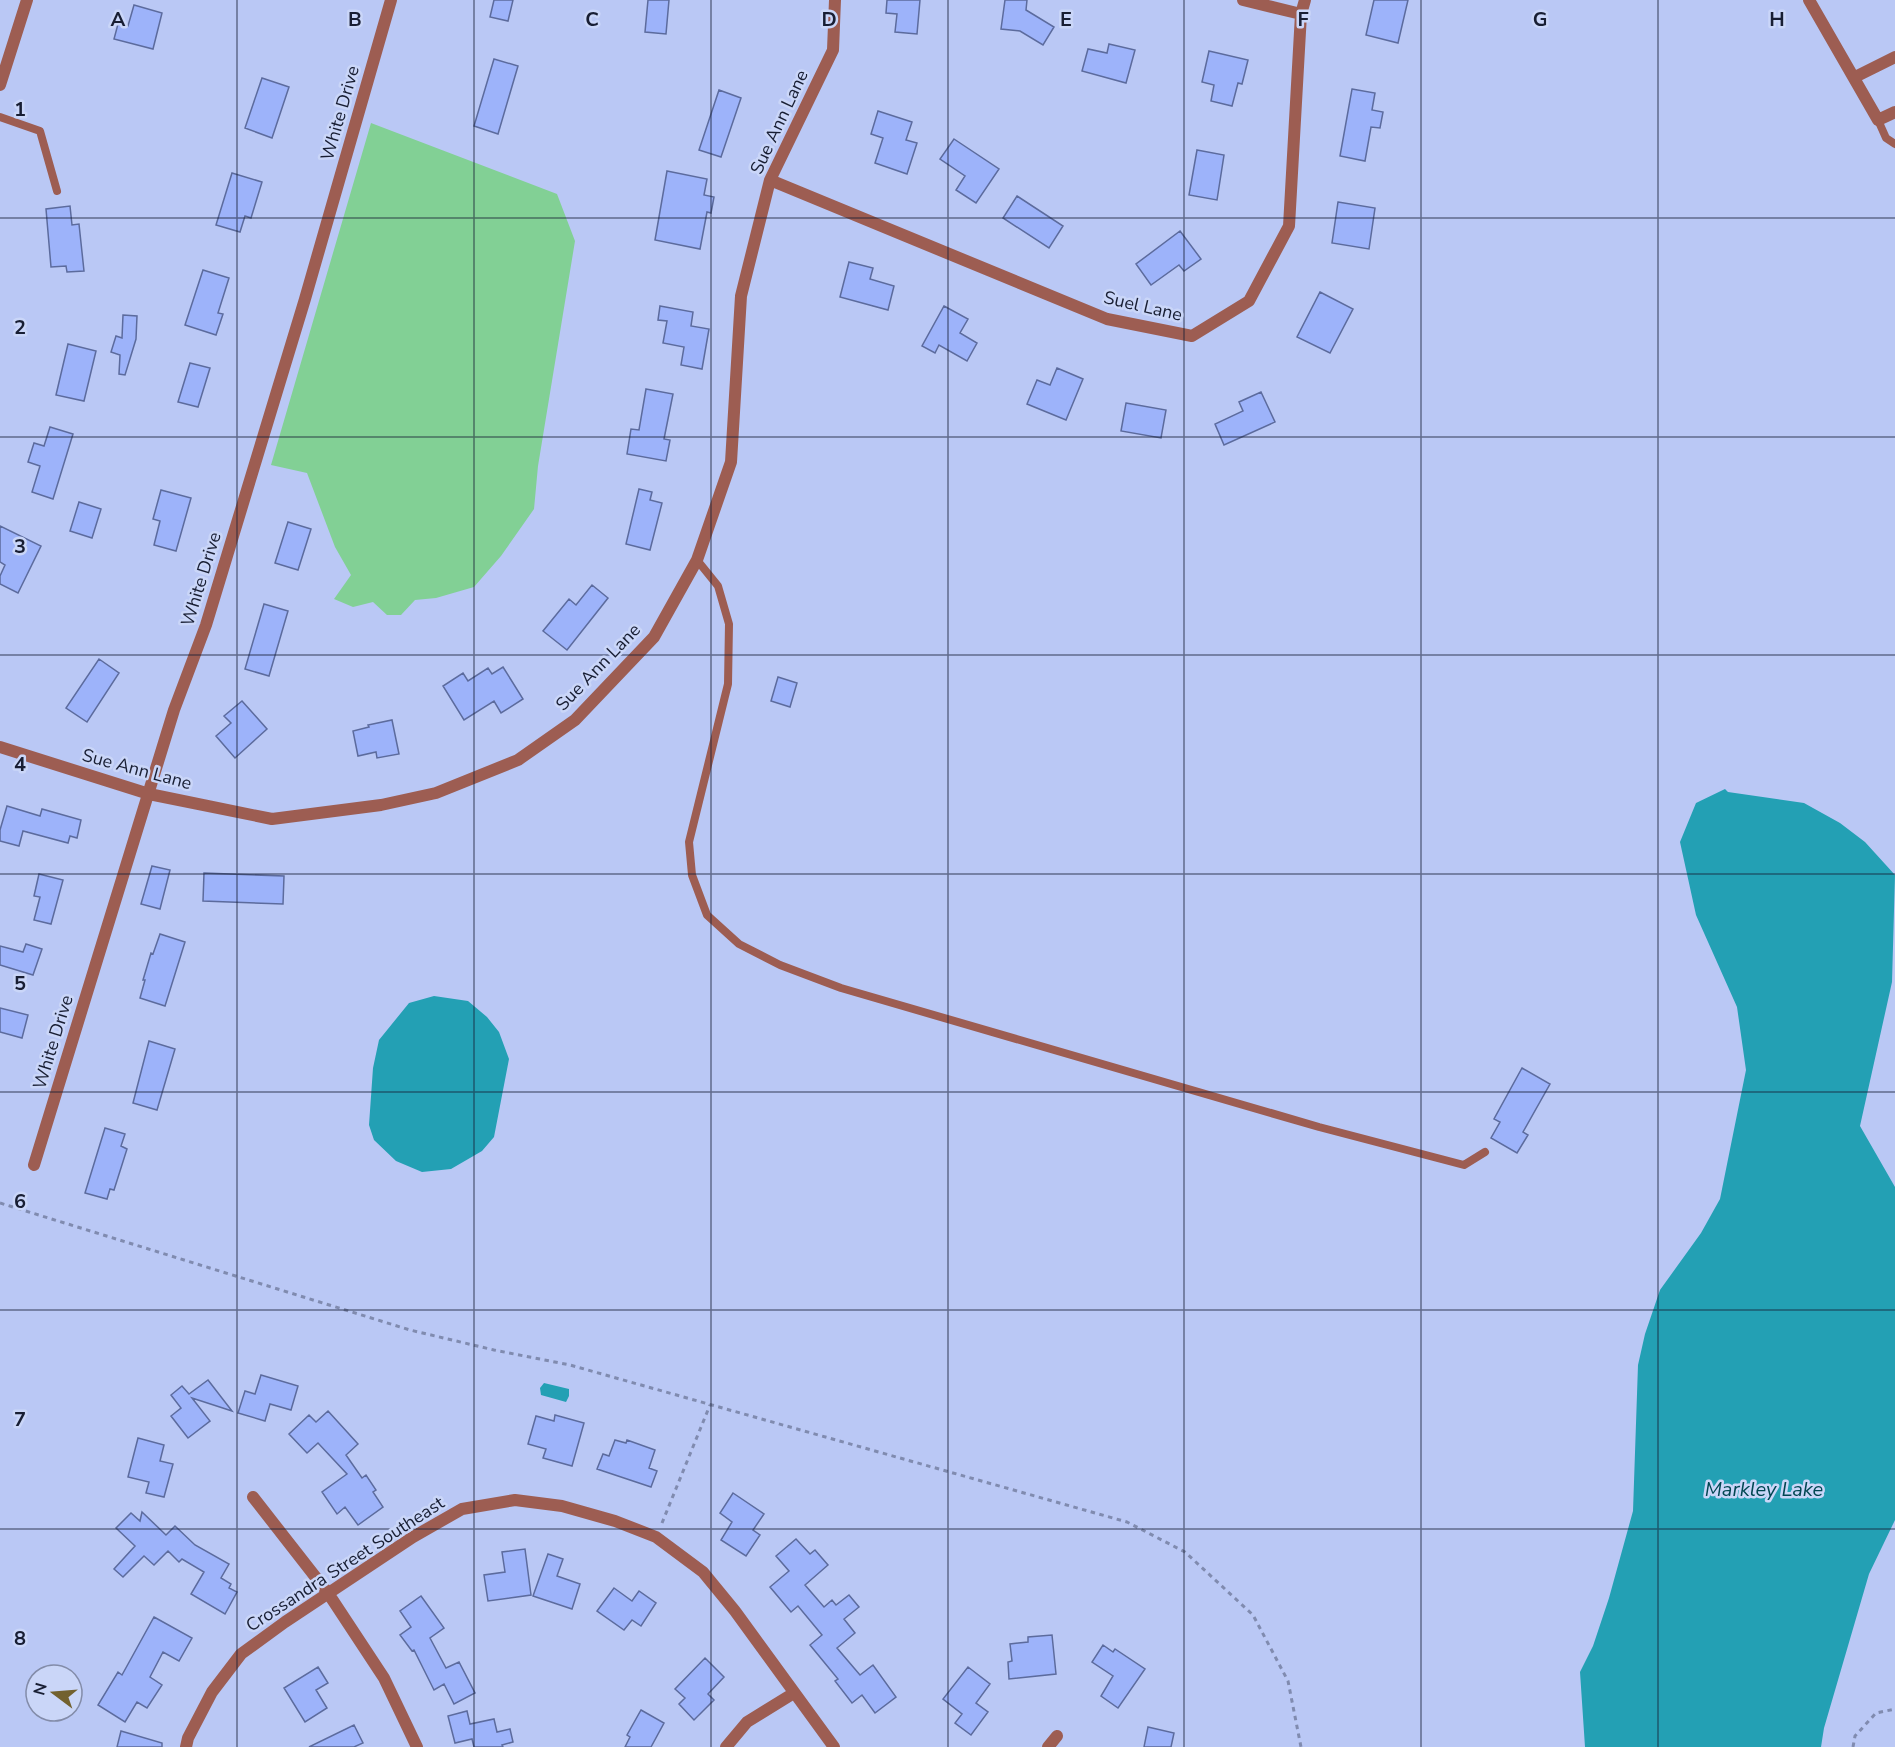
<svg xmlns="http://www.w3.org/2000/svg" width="1895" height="1747" font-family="'Nunito Sans',sans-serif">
<rect width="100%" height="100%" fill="#bac8f5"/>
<path fill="#82d095" d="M371,123l186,71 18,47 -37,225 -4,43 -33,47 -27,31 -38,11 -21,2 -14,15h-14l-14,-13 -20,5 -19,-8 17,-24 -16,-28 -28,-74 -36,-8z"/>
<path fill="#23a0b4" d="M1725,789l3,3 76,11 36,20 25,19 30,33 -3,107 -32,144 35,61v333l-26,54 -45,154 -3,19h-236l-5,-75 13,-26 16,-48 24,-87 5,-146 7,-31 15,-44 41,-57 19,-34 26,-129 -9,-63 -41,-92 -16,-73 16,-39z
M434,996l34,5 19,16 12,15 10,27 -15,78 -12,14 -31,18 -29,3 -26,-11 -22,-21 -5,-15 4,-57 6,-28 30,-37z
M544,1383l25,6v7l-3,6 -25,-7 -1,-7z"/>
<path fill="#9db3fa" stroke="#5c6b9d" stroke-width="1.5" d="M494,0h19l-5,21 -18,-4z
M648,0h21l-3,34 -21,-2z
M887,0h33l-3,34 -22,-2 2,-18 -11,-1z
M1005,0h22l-1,10 28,17 -11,18 -23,-14 -19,-2z
M1374,0h34l-10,43 -32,-8z
M134,5l28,8 -9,36 -39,-10 4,-15 10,2z
M1109,44l26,6 -9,33 -44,-12 6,-22 19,4z
M1209,51l39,9 -6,24 -4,-1 -6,23 -21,-5 3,-16 -12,-3z
M494,59l24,7 -20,68 -24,-8z
M262,78l27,9 -17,51 -27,-10z
M1352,89l23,4 -3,17 11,2 -3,16 -9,-1 -6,34 -25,-5z
M719,90l22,8 -20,59 -22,-7z
M878,111l34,11 -6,18 11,3 -10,31 -32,-11 8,-25 -12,-4z
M954,139l45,30 -23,34 -20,-13 9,-14 -25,-17z
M1197,150l27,5 -7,45 -28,-5z
M667,171l40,8 -3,16 10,2 -3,16 -4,-1 -7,37 -45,-9z
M232,173l30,9 -11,36 -6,-2 -5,16 -24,-7z
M1017,196l46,30 -14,22 -46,-30z
M1338,202l37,6 -6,41 -37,-6z
M70,206l2,19 7,-1 5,47 -17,1 -1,-6 -15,1 -5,-58z
M1180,231l21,28 -17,12 -5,-6 -28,20 -15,-21z
M849,262l24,6 -3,11 24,7 -6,24 -48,-13z
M203,270l26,8 -11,35 5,1 -7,21 -31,-10z
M1320,292l33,17 -23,44 -33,-16z
M660,306l33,6 -2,14 18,3 -7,40 -21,-4 3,-18 -21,-4 4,-22 -9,-1z
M944,306l24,13 -8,14 17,10 -10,18 -28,-16 -4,8 -13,-7z
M123,315l14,1 -1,23 -11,36 -6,-1 1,-19 -9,-3 5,-16 6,2z
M68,344l28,7 -12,50 -28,-6z
M190,363l20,5 -12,39 -20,-5z
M1057,368l26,11 -17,41 -39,-16 10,-24 13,5z
M646,389l27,5 -9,45 6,1 -4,21 -39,-7 4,-25 8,1z
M1261,392l14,30 -51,23 -9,-21 28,-13 -4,-9z
M1126,403l40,7 -5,28 -40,-7z
M50,427l23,7 -20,65 -21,-7 8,-26 -12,-4 6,-19 10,3z
M639,489l13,3 -2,8 12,3 -12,47 -24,-6z
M161,490l30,8 -15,53 -22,-6 6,-24 -7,-2z
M79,502l22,7 -9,29 -22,-7z
M288,522l23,7 -13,41 -23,-7z
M0,526l41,20 -23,47 -18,-9v-8l5,-11 -5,-3z
M592,585l16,13 -41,52 -24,-19 26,-32 7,6z
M264,604l24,7 -19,65 -24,-7z
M99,659l20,14 -32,49 -21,-14z
M503,667l20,32 -22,14 -7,-12 -30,19 -21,-34 20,-13 5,8 20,-13 4,6z
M778,677l19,6 -7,24 -19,-6z
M242,701l25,28 -32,29 -19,-22 15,-13 -7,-7z
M392,720l7,34 -22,4 -1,-6 -18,4 -5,-25 16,-4 -1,-2z
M7,806l33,10 2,-7 39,11 -4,18 -7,-2 -2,7 -45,-12 -4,15 -19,-5v-11z
M152,866l18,4 -10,39 -19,-5z
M204,873l80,3 -1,28 -80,-3z
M39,874l24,6 -12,44 -17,-4 6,-23 -6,-1z
M160,934l25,8 -20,64 -25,-8 5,-18h-2l8,-27 2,1z
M26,944l16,5 -9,26 -33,-10v-19l23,6z
M0,1008l28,7 -6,23 -22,-6z
M149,1041l26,8 -18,61 -24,-7z
M1522,1068l28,16 -27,48 5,3 -11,18 -26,-15 9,-16 -6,-3z
M105,1128l20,6 -4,12 6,3 -13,41 -4,-1 -3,10 -22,-6z
M261,1375l37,11 -7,24 -21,-6 -5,17 -27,-8 7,-22 10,3z
M208,1380l24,31 -40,-13 18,23 -22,17 -17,-22 10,-8 -10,-13 11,-9 7,8z
M328,1411l30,33 -12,11 16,23 4,-3 10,15 -3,2 10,15 -25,18 -13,-18 -8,7 -15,-22 25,-18 -29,-31 -11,10 -18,-19 20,-19 7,7z
M555,1415l29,8 -12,43 -29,-8 3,-9 -18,-5 8,-28 18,5z
M138,1438l26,7 -4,16 13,3 -9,33 -18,-4 3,-11 -21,-5z
M615,1440l11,3 1,-3 28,10 -6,18 8,3 -6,16 -54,-18 6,-15 6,2z
M733,1493l31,21 -11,16 7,5 -14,21 -25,-16 11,-18 -12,-9z
M142,1512l24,23 9,-9 20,19 34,19 -8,14 10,6 -2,4 8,4 -12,22 -34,-20 13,-22 -22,-13 -3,3 -11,-11 -14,14 -10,-9 -21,21 -9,-8 21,-23 -19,-18 15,-15 9,8z
M796,1539l14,15 5,-4 13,15 -23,20 19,22 8,-7 4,5 13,-10 10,12 -15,12 11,14 -18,15 23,27 13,-10 23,32 -21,16 -13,-18 -10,8 -17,-22 3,-2 -28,-34 12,-10 -24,-29 -7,6 -21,-25 19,-16 -13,-15z
M525,1549l6,46 -43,6 -4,-26 21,-3 -3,-20z
M548,1554l15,5 -6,17 23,8 -8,25 -39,-13z
M614,1588l18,13 7,-10 17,12 -15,23 -9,-6 -8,10 -27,-19z
M421,1596l23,32 -14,10 16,30 13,-6 16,31 -21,11 -10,-20 -10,6 -20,-40 -2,1 -12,-16 11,-8 -11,-16z
M154,1617l38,21 -13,23 -16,-9 -13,25 12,8 -15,23 -10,-6 -12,20 -27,-17 20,-33 4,3z
M1052,1635l4,39 -47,5 -1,-17 4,-1 -2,-17 18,-2v-5z
M1103,1645l10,7 2,-3 30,20 -27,39 -17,-12 12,-20 -21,-14z
M705,1658l19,19 -16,17 6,6 -20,20 -15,-16 6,-6 -10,-9z
M318,1667l10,16 -12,7 11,18 -22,14 -21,-34z
M968,1667l22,17 -14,19 12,9 -17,23 -16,-12 7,-9 -19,-15z
M641,1710l23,13 -13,24h-26l5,-10 -3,-2z
M467,1711l3,13 24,-5 3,13 13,-3 3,13 -11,3 1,2h-29l-2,-8 -17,4 -7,-27z
M354,1725l9,18 -9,4h-45z
M1148,1727l26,6 -3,14h-27z
M121,1731l41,12v4h-45z"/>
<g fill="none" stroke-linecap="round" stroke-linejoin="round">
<path stroke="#808baf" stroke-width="3" stroke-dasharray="4.5 4.5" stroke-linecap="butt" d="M0,1203l410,127 84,20 76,15 557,157 58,30 68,63 35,66 13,66
M662,1523l48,-118
M1853,1747l2,-11 21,-23 19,-4"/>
<path stroke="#9d5d52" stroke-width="8" d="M0,117l40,14 17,60
M1878,120l8,18 9,6
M697,560l21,26 11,38 -1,60 -39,158 3,33 15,40 32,29 41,21 61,23 478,139 145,38 21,-13"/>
<path stroke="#9d5d52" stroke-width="12" d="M1243,0l58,14
M1809,0l69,120 17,-8
M1855,77l40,-20
M0,85l27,-85
M770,180l337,139 85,17 57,-35 40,-75 12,-212 4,-14
M0,747l149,47 123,25 109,-14 55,-12 82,-33 57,-40 79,-83 43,-77 34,-98 10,-166 29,-116 63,-130 2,-50
M34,1165l140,-455 32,-85 99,-326 86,-299
M253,1497l75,96 56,85 33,69
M186,1747l2,-9 24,-46 29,-38 44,-32 128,-85 49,-28 53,-9 47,6 53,15 41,16 47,35 32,39 99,136
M726,1747l21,-25 47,-29
M1048,1747l9,-11"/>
</g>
<path fill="none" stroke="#181e33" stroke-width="1.5" stroke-opacity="0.55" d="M237,0v1747M474,0v1747M711,0v1747M948,0v1747M1184,0v1747M1421,0v1747M1658,0v1747M0,218h1895M0,437h1895M0,655h1895M0,874h1895M0,1092h1895M0,1310h1895M0,1529h1895"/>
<g text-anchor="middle" stroke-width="5" stroke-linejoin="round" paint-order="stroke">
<g font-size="18" fill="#181e33" stroke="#cad6f8">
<text transform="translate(340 113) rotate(-74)" y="6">White Drive</text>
<text transform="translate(779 122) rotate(-65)" y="6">Sue Ann Lane</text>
<text transform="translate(1143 306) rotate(13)" y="6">Suel Lane</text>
<text transform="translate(201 579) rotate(-73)" y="6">White Drive</text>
<text transform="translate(598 667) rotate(-46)" y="6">Sue Ann Lane</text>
<text transform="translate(137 769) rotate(15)" y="6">Sue Ann Lane</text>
<text transform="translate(53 1042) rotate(-73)" y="6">White Drive</text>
<text transform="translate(345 1564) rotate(-33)" y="6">Crossandra Street Southeast</text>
</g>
<g font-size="20" font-style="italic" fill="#004752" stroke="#cad6f8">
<text x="1764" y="1496">Markley Lake</text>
</g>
</g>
<g font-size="20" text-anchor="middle" font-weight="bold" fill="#181e33" stroke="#cad6f8" stroke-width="5" stroke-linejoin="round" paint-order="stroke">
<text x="118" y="26">A</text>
<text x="355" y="26">B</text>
<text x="592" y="26">C</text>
<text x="829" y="26">D</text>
<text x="1066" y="26">E</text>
<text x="1303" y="26">F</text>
<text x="1540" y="26">G</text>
<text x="1777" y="26">H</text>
<text x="20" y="116">1</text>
<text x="20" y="334">2</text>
<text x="20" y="553">3</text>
<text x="20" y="771">4</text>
<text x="20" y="990">5</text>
<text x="20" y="1208">6</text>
<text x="20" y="1426">7</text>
<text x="20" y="1645">8</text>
</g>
<g transform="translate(54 1693) rotate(286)"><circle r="28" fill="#cad6f8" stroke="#838ca9" stroke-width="1.5"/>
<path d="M0-4.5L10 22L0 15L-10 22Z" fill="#72612f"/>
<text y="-9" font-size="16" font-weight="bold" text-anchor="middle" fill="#181e33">N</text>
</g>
</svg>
